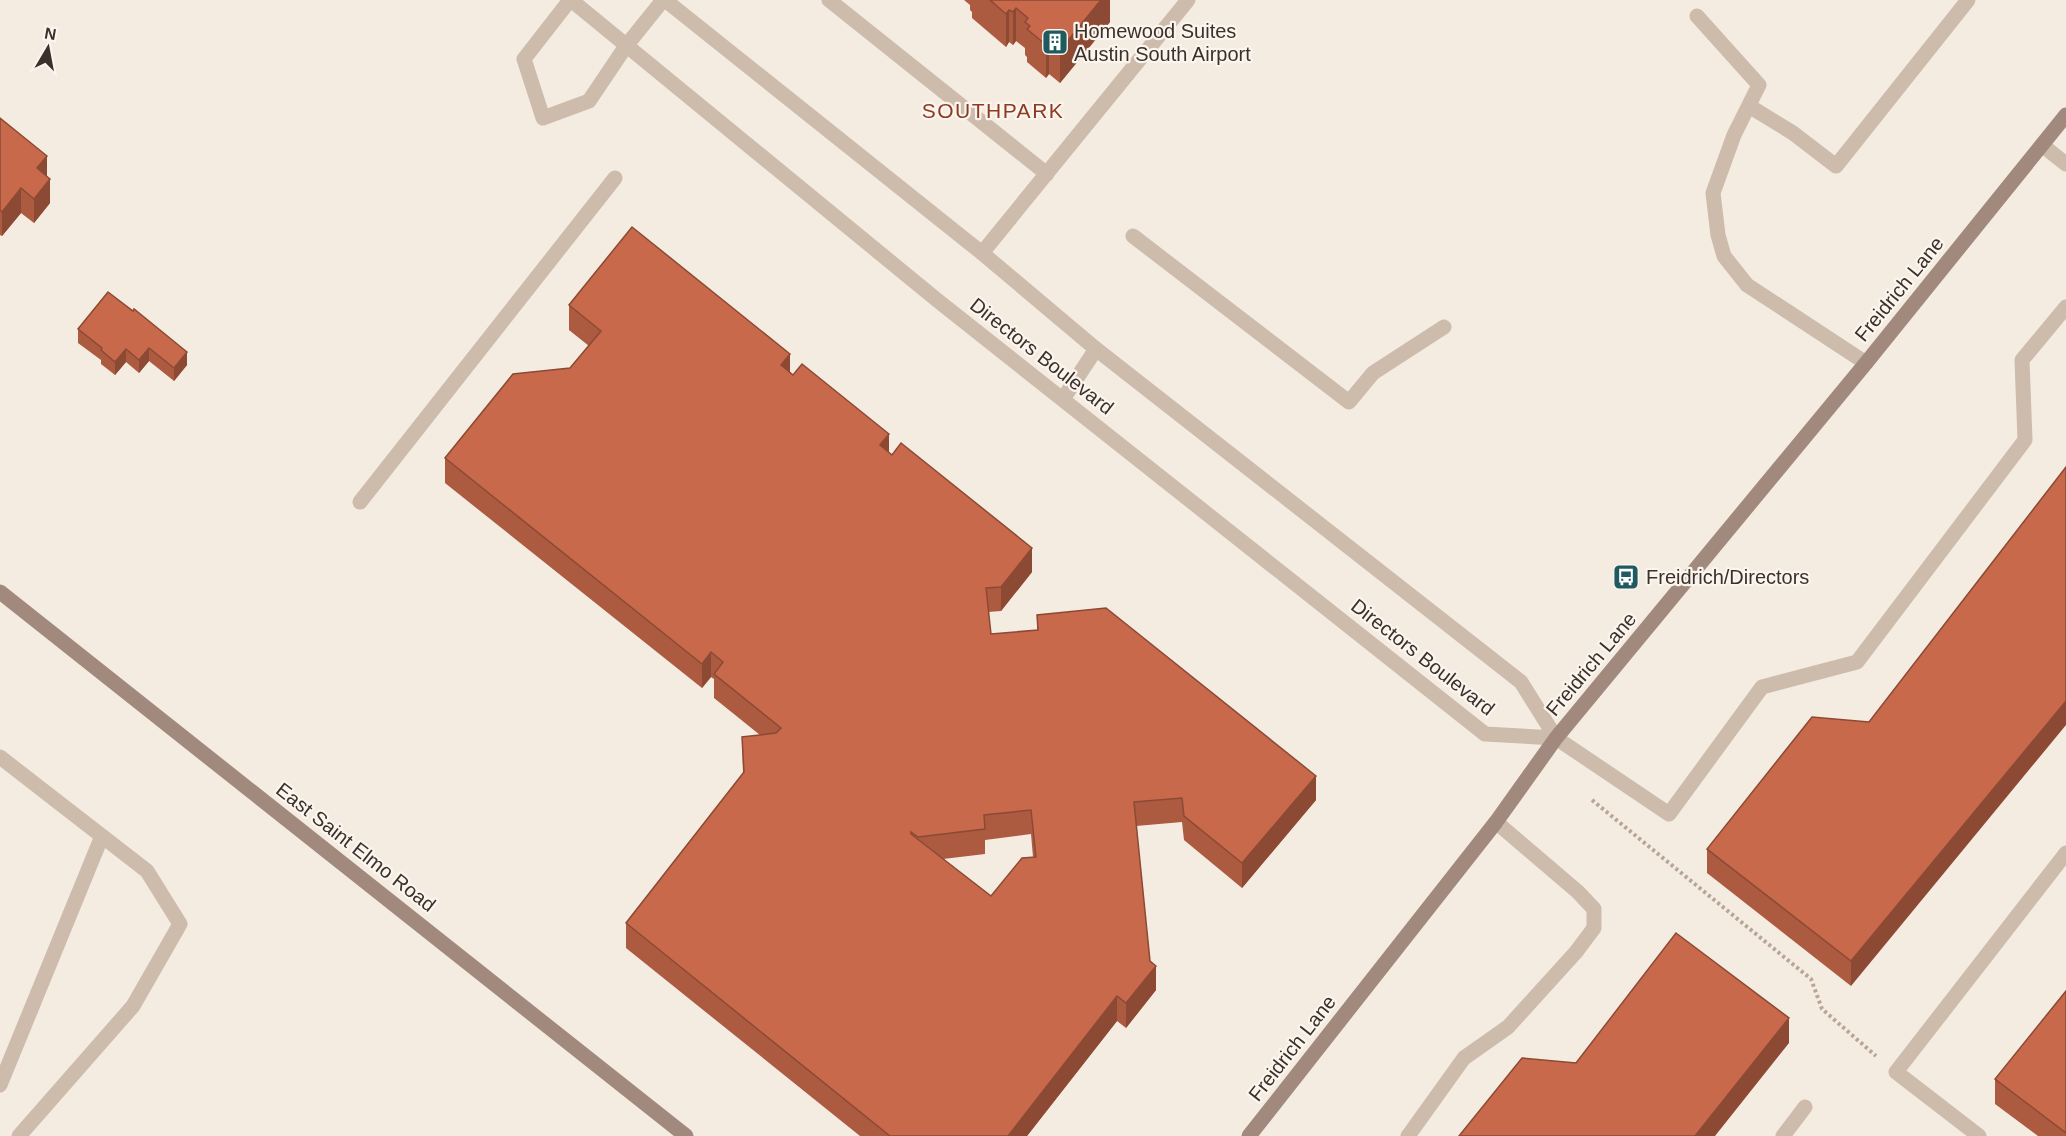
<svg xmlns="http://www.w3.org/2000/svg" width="2066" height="1136" font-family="Helvetica,sans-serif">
<rect width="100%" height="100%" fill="#f4ebe1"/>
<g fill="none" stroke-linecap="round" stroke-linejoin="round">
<path stroke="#b9a596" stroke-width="4" stroke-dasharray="3 3" stroke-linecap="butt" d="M1592,800l219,179 11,30 54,47"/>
<path stroke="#cdbbac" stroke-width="15" d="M570,0l-46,59 19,59 46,-17 37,-55
M829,0l218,174
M1697,16l62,69 -25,50 -21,58 5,42 6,21 23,29 119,78
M1749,106l44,27 43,33 132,-166
M2042,145l24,19
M1133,236l216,166 24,-29 71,-46
M982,253l206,-253
M1063,399l33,-50
M360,502l255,-324
M1556,738l113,76 93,-127 95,-25 168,-222 -3,-80 44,-53
M0,757l147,114 33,53 -47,82 -114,130
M0,1085l102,-249
M1408,1136l56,-78 44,-31 68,-75 18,-24v-19l-16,-17 -82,-70
M1783,1136l22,-29
M1979,1136l-83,-64 170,-219"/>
<path stroke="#cdbbac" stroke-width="15" d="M571,0l366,300 548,434 71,4
M665,0l317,253 114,96 425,333 35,56
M626,46l37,-46"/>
<path stroke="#a18a7d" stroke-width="15" d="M0,592l686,544
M1249,1136l247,-314 60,-84 310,-375 200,-248"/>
</g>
<path fill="#ac5a40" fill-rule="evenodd" d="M964,0h146v22l-50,61 -11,-9 -3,4 -19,-16v-5l-2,-2v-7l-9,-7 -3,4 -4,-3 -3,5 -34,-29v-6l-2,-2v-5z
M0,118l47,58 3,27 -16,20 -13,-10 -19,23 -2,-1z
M108,292l79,73 -13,16 -25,-20 -10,12 -13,-11 -11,13 -14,-11v-4l-23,-17v-14z
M569,305l221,67 99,80 143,120 -31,39 -13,1 3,22 46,-4v-15l279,185 -74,88 -58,-48 -2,-18 -46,4 14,135 6,29 -30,38 -9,-7 -90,115h-167l-234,-188v-25l117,-149 -1,-37 18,-2 -46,-37v-19l-3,-2 -9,11 -257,-205v-25l125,-90 19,-22 -20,-16zM1031,834l2,23 -42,39 -48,-37 42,-5v-14z
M1869,722l-18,264 -144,-113v-24z
M2066,991v145h-28l-43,-32v-25z"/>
<path fill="#8c4a34" d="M1099,0h11v22l-50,61v-33z
M1016,8v33l-3,4v-33z
M1009,10v32l-3,5v-33z
M1049,41v33l-3,4v-33z
M47,156v24l-10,-12z
M50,179v24l-16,20v-24z
M21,188v25l-19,23v-24z
M149,348v13l-10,12v-13z
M126,349v13l-11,13v-13z
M187,352v13l-13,16v-13z
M790,354v24l-9,-13z
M889,434v24l-9,-13z
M1032,548v24l-31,39v-24z
M711,652v25l-9,11v-24z
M2066,701v24l-215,261v-25z
M1316,776v24l-74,88v-25z
M1156,966v24l-30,38v-25z
M1117,996v25l-90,115h-19z
M1789,1018v25l-74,93h-20z"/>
<path fill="#c8694b" stroke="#8c4a34" stroke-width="1.5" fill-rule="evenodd" d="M990,0h111l-41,50 -11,-9 -3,4 -19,-16 3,-3 -5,-4 3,-4 -12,-10 -3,4 -4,-2 -3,4z
M0,118l47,38 -10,12 13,11 -16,20 -13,-11 -19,24 -2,-2z
M632,227l158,127 -9,11 12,10 9,-11 87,70 -9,11 12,10 9,-12 131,105 -31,39 -15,1 5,46 47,-4 -1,-15 69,-7 210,168 -74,87 -58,-47 -2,-18 -48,4 16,159 6,5 -30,37 -9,-7 -109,140h-118l-264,-213 118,-151 -2,-35 34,-4 5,-5 -67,-54 9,-12 -12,-10 -9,12 -257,-206 68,-84 57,-6 31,-37 -32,-26zM1031,810l5,47 -14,1 -31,38 -80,-62v-2l7,5 67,-8 -1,-14z
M108,292l25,19 1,-2 53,43 -13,16 -25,-20 -10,12 -13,-11 -11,13 -14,-12 1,-2 -24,-19z
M2066,467v234l-215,260 -144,-112 105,-132 57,5z
M1676,933l113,85 -94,118h-236l63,-78 54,5z
M2066,991v142l-71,-54z"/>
<defs>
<symbol id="building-square" viewBox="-11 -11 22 22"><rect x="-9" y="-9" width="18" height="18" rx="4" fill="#1f5a5e" stroke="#fbf5ee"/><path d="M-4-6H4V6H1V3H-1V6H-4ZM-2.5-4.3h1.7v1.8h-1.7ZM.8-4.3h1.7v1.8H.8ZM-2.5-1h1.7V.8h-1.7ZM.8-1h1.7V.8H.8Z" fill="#fff"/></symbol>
<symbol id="bus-square" viewBox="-11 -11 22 22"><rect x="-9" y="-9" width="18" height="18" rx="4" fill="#1f5a5e" stroke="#fbf5ee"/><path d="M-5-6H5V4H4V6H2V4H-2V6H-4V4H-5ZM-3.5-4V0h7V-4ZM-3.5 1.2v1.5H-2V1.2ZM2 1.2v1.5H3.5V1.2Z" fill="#fff"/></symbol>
</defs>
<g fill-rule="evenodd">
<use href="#building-square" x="1040" y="27" width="30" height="30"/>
<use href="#bus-square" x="1611" y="562" width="30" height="30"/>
</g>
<g text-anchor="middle" stroke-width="4.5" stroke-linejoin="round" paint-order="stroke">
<g font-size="20" fill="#3b302b" stroke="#fbf5ee" text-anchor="start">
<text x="1074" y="38">Homewood Suites<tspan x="1074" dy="23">Austin South Airport</tspan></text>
<text x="1646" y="584">Freidrich/Directors</text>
</g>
<g font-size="20" fill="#3b302b" stroke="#fbf5ee">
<text transform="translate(1899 289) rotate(-51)" y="7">Freidrich Lane</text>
<text transform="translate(1042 356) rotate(38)" y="7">Directors Boulevard</text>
<text transform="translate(1423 657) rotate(38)" y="7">Directors Boulevard</text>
<text transform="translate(1591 664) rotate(-50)" y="7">Freidrich Lane</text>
<text transform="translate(356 847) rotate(38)" y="7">East Saint Elmo Road</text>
<text transform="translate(1292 1048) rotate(-52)" y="7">Freidrich Lane</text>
</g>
<g font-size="21" letter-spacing="1.5" fill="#8c3b22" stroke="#fbf5ee">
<text x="993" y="118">SOUTHPARK</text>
</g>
</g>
<g transform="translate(48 48) rotate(10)" stroke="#fbf5ee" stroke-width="4.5" paint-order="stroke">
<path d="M0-4.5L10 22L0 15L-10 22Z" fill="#3b302b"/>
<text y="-9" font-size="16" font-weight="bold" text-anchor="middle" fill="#3b302b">N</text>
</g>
</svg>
